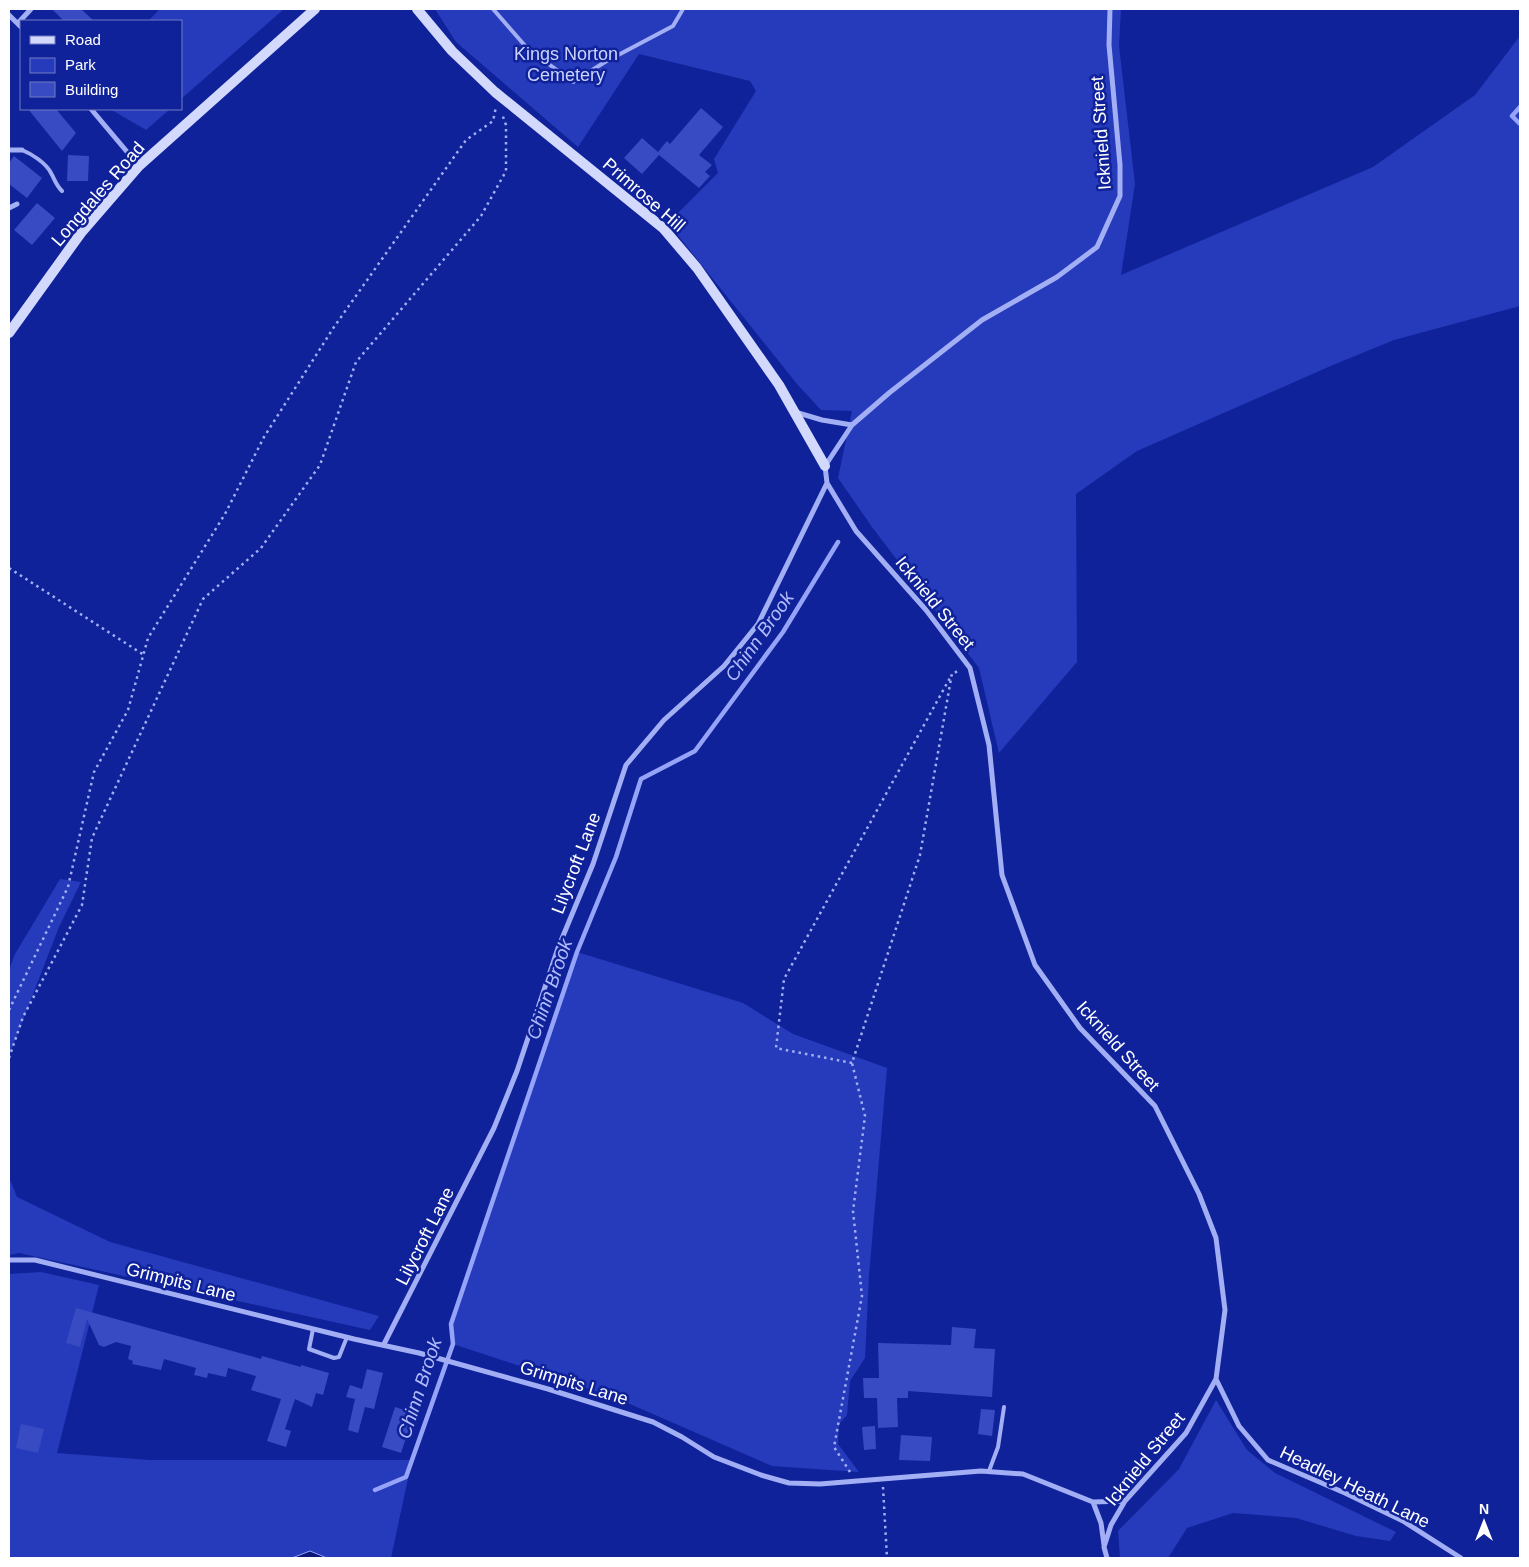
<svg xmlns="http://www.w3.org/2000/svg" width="1529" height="1567" font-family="Arial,sans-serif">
<rect width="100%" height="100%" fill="#10229a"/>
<path fill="#263bbb" d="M160,9h124l-103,90v-78h-33z
M435,9h686l-2,37 16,138 -14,91 252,-108 102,-72 45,-59v270l-126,34 -61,25 -196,86 -61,43 1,168 -78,91 -20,-85 -107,-141 -34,-49 14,-67 -31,-1 -24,-26 -129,-161 50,-50 -4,-14 42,-68 -6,-10 -111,-27 -61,93 -122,-105z
M110,109h60l-24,21z
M60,879l21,3 -22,45 -50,129v-86l6,-16z
M577,952l166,51 50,31 94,34 -18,207 -4,83 -15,23 -3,34 -8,9 -1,20 21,28 -87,-6 -158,-69 -161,-53 -2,-20z
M9,1177l8,20 93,45 269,74 -9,14 -351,-77 -10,2z
M41,1272l58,13 -42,168 92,7h263l-21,98h-382v-284z
M1216,1400l31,50 28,23 121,59 -6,9 -34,-5 -60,-18 -63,-5 -46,15 -19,30h-48l-2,-27 61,-62z"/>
<path fill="#0a1776" stroke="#95a4f8" d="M310,1551l17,7h-35z"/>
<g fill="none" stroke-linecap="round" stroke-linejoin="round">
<path stroke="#95a4f8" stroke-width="4.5" d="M1520,107l-8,9 8,8
M375,1490l31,-13 47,-133 -2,-20 126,-372 39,-95 25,-78 54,-28 88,-119 55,-90"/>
</g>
<path fill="#394bc2" d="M52,9h29l13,12h-30z
M701,108l22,19 -24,28 13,10 -7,7 5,4 -11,12 -40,-33 -17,19 -18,-16 18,-20 16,14 9,-11 3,3z
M28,109h28l20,24 -14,18z
M68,155l21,1 -1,25h-21z
M14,156l28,22 -15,20 -18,-14v-21z
M37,203l18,15 -23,27 -18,-15z
M76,1308l185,51 1,-3 39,11v-2l28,8 -6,22 -7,-2 -4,14 -17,-8 -10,30 6,2 -5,16 -19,-6 14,-42 -30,-9 5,-14 -28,-8 -2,9 -18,-4 -1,5 -13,-3 2,-7 -32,-9 -3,11 -29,-6 1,-3 -5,-2 3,-13 -15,-4 -12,5 -5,-2 -12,-26 -7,28 -14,-4z
M952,1327l24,2 -2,19 21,1 -3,48 -84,-6v7h-11l1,29 -20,1 -1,-30h-13l-1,-20h16l-1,-35 73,2z
M367,1369l16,4 -9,36 -9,-2 -7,26 -10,-3 7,-31 -9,-2 4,-12 12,4z
M395,1407l19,6 -13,40 -19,-6z
M981,1409l14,1 -3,26 -14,-2z
M21,1424l23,5 -6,24 -22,-5z
M875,1426l1,23 -12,1 -2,-23z
M901,1435l31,2 -2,24 -31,-1z"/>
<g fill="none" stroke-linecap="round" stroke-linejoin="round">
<path stroke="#a3aff4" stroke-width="2.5" stroke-dasharray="2.5 4" stroke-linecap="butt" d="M9,568l135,87
M9,1010l59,-123 26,-115 34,-62 20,-72 77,-124 39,-77 70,-110 132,-187 27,-19 3,-14
M9,1058l14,-41 59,-112 10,-67 111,-239 58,-51 59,-83 36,-103 125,-146 25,-45v-46l-4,-11
M852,1063l-76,-15 8,-69 167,-303
M850,1472l-16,-25 28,-151 -9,-85 12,-95 -13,-53 68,-208 32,-182 8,-2
M883,1487l4,71"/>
<path stroke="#a3aff4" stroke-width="4" d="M493,9l34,39 46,34 32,-20 68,-36 10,-17
M22,150c10,4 24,13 29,23 4,7 5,12 11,18
M313,1329l-4,20 25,9 5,-1 8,-20
M989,1471l9,-24 6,-40"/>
<path stroke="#a3aff4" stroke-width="5" d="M9,15l12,12
M18,23l13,-14
M91,109l48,57
M9,150h13
M9,208l8,-4
M795,412l27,8 30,5
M9,1260h26l319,79 65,14 129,36 105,33 29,15 32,20 47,18 28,8 31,1 161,-13 42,3 70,28 32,-1
M384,1344l110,-216 23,-57 41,-123 35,-84 33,-99 38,-45 60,-54 34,-42 69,-141
M1216,1379l23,47 29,34 77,33 58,28 58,37
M1093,1502l8,21 3,22
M1107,1558l-3,-11 7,-22 14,-24 61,-68 30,-54 9,-69 -9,-72 -17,-44 -44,-88 -75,-78 -45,-63 -33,-90 -13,-130 -19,-77 -44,-58 -70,-79 -29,-48 -2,-17 27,-41 37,-32 93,-73 75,-43 40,-30 23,-51v-31l-11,-120 1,-36"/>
<path stroke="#d3d8fd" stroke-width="10" d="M417,9l35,42 43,41 168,136 34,40 82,117 46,81
M9,333l72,-100 58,-67 176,-157"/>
</g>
<g text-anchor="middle" stroke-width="5" stroke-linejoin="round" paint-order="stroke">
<g font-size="18" fill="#ccd3fe" stroke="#10229a">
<text x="566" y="60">Kings Norton<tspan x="566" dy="21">Cemetery</tspan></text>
</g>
<g font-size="18" fill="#fff" stroke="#10229a">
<text transform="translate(1101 133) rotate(-94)" y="6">Icknield Street</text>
<text transform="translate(98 194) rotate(-49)" y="6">Longdales Road</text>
<text transform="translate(644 195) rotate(41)" y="6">Primrose Hill</text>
<text transform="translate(935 603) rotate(51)" y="6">Icknield Street</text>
<text transform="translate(576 863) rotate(-69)" y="6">Lilycroft Lane</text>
<text transform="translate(1118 1046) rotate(48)" y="6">Icknield Street</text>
<text transform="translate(425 1236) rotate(-63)" y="6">Lilycroft Lane</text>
<text transform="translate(181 1282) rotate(14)" y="6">Grimpits Lane</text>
<text transform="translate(574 1383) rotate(17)" y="6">Grimpits Lane</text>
<text transform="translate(1145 1459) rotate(-51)" y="6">Icknield Street</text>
<text transform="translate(1355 1487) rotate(26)" y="6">Headley Heath Lane</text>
</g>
<g font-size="19" font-style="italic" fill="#b0bbfb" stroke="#10229a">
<text transform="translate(759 636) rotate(-55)" y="7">Chinn Brook</text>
<text transform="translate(549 989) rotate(-71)" y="7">Chinn Brook</text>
<text transform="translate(419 1388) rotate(-72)" y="7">Chinn Brook</text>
</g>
</g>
<rect width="1529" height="1567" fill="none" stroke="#ffffff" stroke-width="20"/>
<rect x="20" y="20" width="162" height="90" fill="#10229a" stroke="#707ac2"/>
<rect x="30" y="36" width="25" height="8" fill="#d3d8fd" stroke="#707ac2"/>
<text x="65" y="45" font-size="15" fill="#ffffff">Road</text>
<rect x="30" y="58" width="25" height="15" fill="#263bbb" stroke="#707ac2"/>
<text x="65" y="70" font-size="15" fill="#ffffff">Park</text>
<rect x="30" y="82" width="25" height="15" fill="#394bc2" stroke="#707ac2"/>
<text x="65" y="95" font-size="15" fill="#ffffff">Building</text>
<g transform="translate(1484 1522)" stroke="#10229a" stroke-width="4" paint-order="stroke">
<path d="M0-4L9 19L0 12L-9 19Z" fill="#ffffff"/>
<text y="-8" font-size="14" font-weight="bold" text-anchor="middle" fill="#ffffff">N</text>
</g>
</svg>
